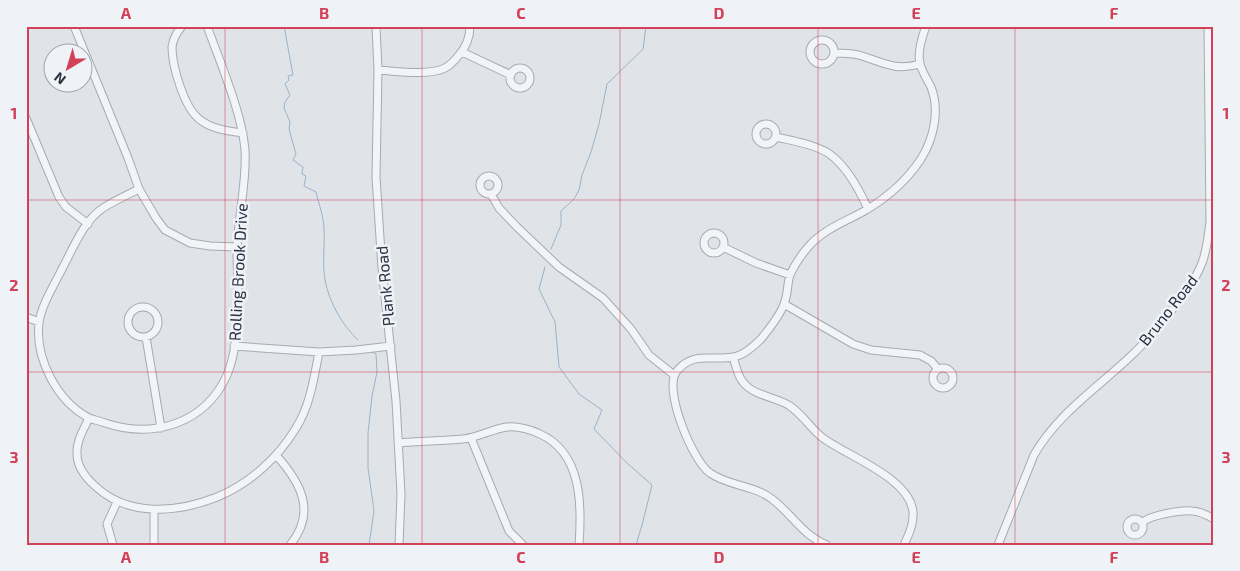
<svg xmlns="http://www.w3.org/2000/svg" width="1240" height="571" font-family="'Exo 2',sans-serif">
<rect width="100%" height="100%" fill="#e0e4e9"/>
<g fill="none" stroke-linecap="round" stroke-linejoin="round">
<path stroke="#9ab2ca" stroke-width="1" d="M284,26l9,49 -5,1 1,4 -4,4 5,11 -5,7 -1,6 6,14 -1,7 7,25 -3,6 10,7 -1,7 4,2 -2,10 12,6c3,13 8,25 8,38 1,17 -2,33 1,50 4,22 17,45 33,60
M551,249l10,-24v-14l13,-12 5,-9 3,-15 9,-23 8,-28 8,-40 36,-35 3,-23
M545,267l-6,22 16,33 4,45 20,27 23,16 -8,19 33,34 25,22 -10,40 -6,20
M369,545l5,-34 -6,-43v-35l4,-37 5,-24 -1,-18 -4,-2"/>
<defs>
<path id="minor" d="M74,26l54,132 11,31 17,29 9,12 25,13 20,3 27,1
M182,26c-5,6 -9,13 -10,21 0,19 12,60 27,72 12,10 29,12 44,14
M376,26l2,44 -2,107 6,91 14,133 5,93 -2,51
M810 52a12 12 0 1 1 24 0a12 12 0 1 1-24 0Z
M462,52l49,23
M835,53c9,0 18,0 27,3 22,7 34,15 58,8
M510 78a10 10 0 1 1 20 0a10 10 0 1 1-20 0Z
M378,70c18,1 51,6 67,-2 6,-3 10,-8 14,-13 7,-8 11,-19 11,-29
M26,118l33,79 7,10 22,17
M756 134a10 10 0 1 1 20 0a10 10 0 1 1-20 0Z
M776,137c17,4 37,7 52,16 18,12 31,36 40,56
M480 185a9 9 0 1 1 18 0a9 9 0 1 1-18 0Z
M139,189c-12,6 -25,12 -36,19 -20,13 -31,43 -42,63 -8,16 -20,35 -22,52 -4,36 18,78 50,95 5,2 11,3 16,5 48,16 100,1 122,-48 14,-33 11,-85 10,-121 0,-35 10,-69 8,-104 -3,-37 -25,-88 -38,-124
M491,194l8,14 18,19 42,40 44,31 28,31 18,26 25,20
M704 243a10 10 0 1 1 20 0a10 10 0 1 1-20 0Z
M723,247l33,16 34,12
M784,304l69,40 18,6 49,5 11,6 7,8
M128 322a15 15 0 1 1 30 0a15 15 0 1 1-30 0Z
M26,317l13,5
M146,337l15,91
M234,346l85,6 37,-2 35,-4
M733,357c3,8 4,18 10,25 10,14 34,15 47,24 13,9 21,23 33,32 24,18 87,40 90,74 1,11 -4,22 -9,33
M933 378a10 10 0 1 1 20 0a10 10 0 1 1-20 0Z
M89,418c-5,11 -13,23 -12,36 0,13 8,23 18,32 33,31 82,27 122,11 32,-13 61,-39 79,-69 14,-22 18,-50 23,-76
M471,438l38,93 14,14
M398,443c22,-2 43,-2 65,-4 15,-1 28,-10 44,-12 11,-1 22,2 33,7 42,19 42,71 39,111
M276,455c25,28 41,57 14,90
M154,510v35
M1127 527a8 8 0 1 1 16 0a8 8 0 1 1-16 0Z
M1142,523c7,-8 39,-13 50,-12 7,0 15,4 22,8
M113,545l-6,-21 10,-22
M827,545c-24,-9 -35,-31 -55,-46 -18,-14 -44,-13 -62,-26 -17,-11 -48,-85 -33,-102 16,-20 34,-10 56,-14 9,-1 21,-11 28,-18 8,-10 19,-23 23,-35 4,-9 3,-20 6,-29 4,-9 12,-21 19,-29 15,-17 38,-25 57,-36 22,-13 41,-30 55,-51 13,-21 19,-49 10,-72 -3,-6 -11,-19 -11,-24 -3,-11 2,-26 6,-37
M998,545l36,-90c24,-42 65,-68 99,-101 14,-13 26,-28 38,-43 12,-15 24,-30 31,-48 5,-13 6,-27 8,-41l-2,-196"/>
</defs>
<use href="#minor" stroke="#a5abb3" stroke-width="9"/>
<use href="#minor" stroke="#f3f4f7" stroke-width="7"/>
</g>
<path fill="none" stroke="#d24158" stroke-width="1" stroke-opacity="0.55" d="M225,26v519M422,26v519M620,26v519M818,26v519M1015,26v519M26,200h1188M26,372h1188"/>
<g text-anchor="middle" stroke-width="5" stroke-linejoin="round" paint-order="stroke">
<g font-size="16" fill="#283141" stroke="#eff2f7">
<text transform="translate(238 272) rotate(-87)" y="6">Rolling Brook Drive</text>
<text transform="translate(385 286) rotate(-95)" y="6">Plank Road</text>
<text transform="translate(1168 310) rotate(-52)" y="6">Bruno Road</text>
</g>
</g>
<rect width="1240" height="571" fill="none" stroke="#eff2f7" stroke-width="55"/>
<g transform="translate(68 68) rotate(218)"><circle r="24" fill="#eff2f7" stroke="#9fa5ae"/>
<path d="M0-4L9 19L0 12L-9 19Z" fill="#d24158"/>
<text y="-8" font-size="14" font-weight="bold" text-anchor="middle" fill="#283141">N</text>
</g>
<rect x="28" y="28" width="1184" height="516" fill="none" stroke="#d24158" stroke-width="2"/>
<g font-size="16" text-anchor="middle" font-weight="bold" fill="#d24158">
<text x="126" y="19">A</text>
<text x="324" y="19">B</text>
<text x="521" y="19">C</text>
<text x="719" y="19">D</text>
<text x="916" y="19">E</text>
<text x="1114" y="19">F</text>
<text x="14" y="119">1</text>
<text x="1226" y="119">1</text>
<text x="14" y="291">2</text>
<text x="1226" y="291">2</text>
<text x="14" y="463">3</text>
<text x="1226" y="463">3</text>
<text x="126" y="563">A</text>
<text x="324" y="563">B</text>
<text x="521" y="563">C</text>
<text x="719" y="563">D</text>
<text x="916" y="563">E</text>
<text x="1114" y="563">F</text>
</g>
</svg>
